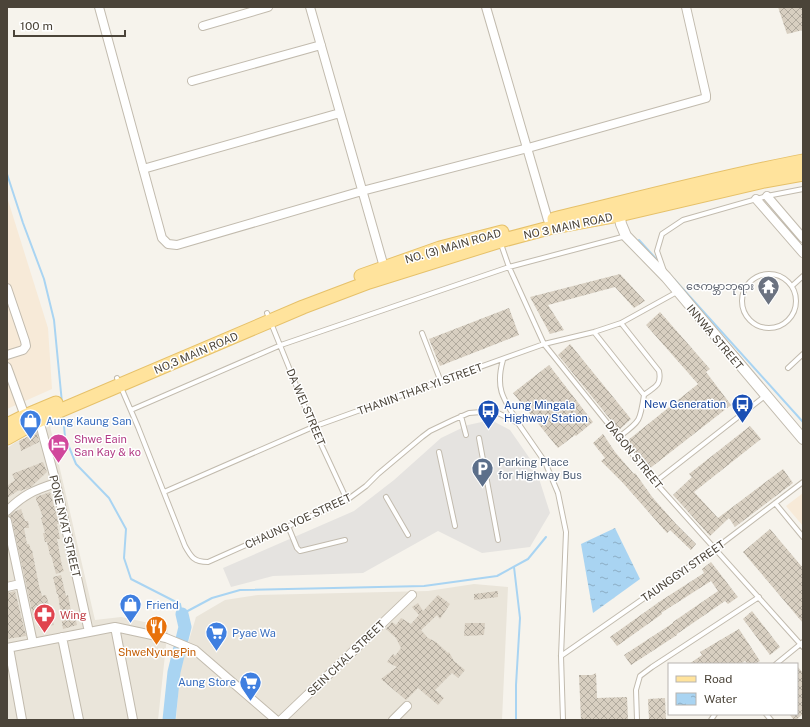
<svg xmlns="http://www.w3.org/2000/svg" width="810" height="727" font-family="'Public Sans','Noto Sans Myanmar',sans-serif">
<defs>
<pattern id="water-ripples" width="26" height="14" patternUnits="userSpaceOnUse"><rect width="26" height="14" fill="#a9d4f2"/><path d="M2 4q2-2 4 0t4 0M15 11q2-2 4 0t4 0" fill="none" stroke="#8caec5"/></pattern>
<pattern id="building-cross-hatch" width="8" height="8" patternUnits="userSpaceOnUse"><rect width="8" height="8" fill="#d8cfc1"/><path d="M0 0l8 8M0 8l8-8" fill="none" stroke="#b1aa9e"/></pattern>
</defs>
<rect width="100%" height="100%" fill="#f6f3ec"/>
<path fill="#eae5da" d="M50,426l45,194 26,-3 47,10 -10,93h-151v-272l9,-6z
M474,584l34,3 -6,133h-326l4,-50 16,-53 29,-17 33,-5 170,-4z"/>
<path fill="#f7ead8" d="M7,197l41,131 4,61 -45,20z
M803,493v33l-17,-20z"/>
<path fill="#e5e3e0" d="M491,420l19,10 25,36 15,47 -20,34 -48,6 -44,-22 -75,42 -90,3 -42,11 -8,-19 131,-57 40,-31 47,-42 27,-13z"/>
<path fill="url(#water-ripples)" d="M615,528l25,51 -47,34 -12,-69z"/>
<g fill="none" stroke-linecap="round" stroke-linejoin="round">
<path stroke="#a9d4f2" stroke-width="2" d="M7,174l16,49 21,56 10,41 8,83
M639,240l20,22
M674,279l129,143
M63,415l2,22 11,27 33,34 17,31 -2,29 7,21 49,25 2,10 30,-16 28,-8 184,-4 73,-10 31,-17 18,-22
M514,567l6,51 -4,67v35"/>
<path stroke="#a9d4f2" stroke-width="13" d="M169,720l5,-48 11,-45 -3,-13"/>
</g>
<path fill="url(#building-cross-hatch)" d="M778,7h25v23l-16,4z
M620,274l25,27 -11,7 -19,-21 -67,18 16,25 -14,4 -20,-37z
M509,308l10,27 -79,31 -11,-27z
M660,312l50,57 -4,3 25,33 -82,64 -22,-28 71,-57 -52,-59z
M570,344l61,75 -12,11 -61,-75z
M549,365l44,57 -17,14 -1,-1 -17,13 -45,-55z
M750,426l11,13 -67,53 24,26 65,-49 10,14 -58,44 -6,-9 -19,18 -37,-41 19,-18 -3,-3z
M37,432l2,10 -18,9 -2,-10z
M603,434l12,18 19,22 1,-1 18,25 23,26 20,20 -5,6 -21,-20 -3,3 -44,-50 -22,-22 4,-3 -12,-15z
M43,462l4,10 -16,15 -11,4 -1,-1 -12,8v-12l8,-6 -3,-6z
M50,492l9,32h-2l3,15h-3l5,27 2,5 -8,3 -5,-19h-1l-3,-13h-2l-2,-9h2l-4,-15 2,-1 -7,-18v-2z
M21,509l4,12h3l1,7h-5l3,16h2l2,6h1l7,36 3,10 4,-1 3,10 -14,3 4,11 -5,1 -22,-100 -3,-4 5,-4z
M770,529l33,39v55l-60,-71z
M711,562l27,35 -10,7 -3,-3 -48,33v1l-46,30 -7,-10 49,-32v-1l45,-31 -7,-10 -50,32 1,1 -45,32 -7,-9 49,-35 45,-29 -2,-4z
M61,575l5,21 2,-1 4,22 3,-1 2,9 -14,4 -5,-35h-1l-4,-17z
M15,591l11,45 -19,3v-46z
M498,591v6l-24,3v-6z
M438,595l12,9 -10,15 -3,-4 -16,15 7,8 8,4 12,11 1,-1 5,9 11,9 -7,8 -6,-5 -17,17 9,8 -6,7 -20,-17 -12,12 -25,-21 16,-12 -10,-5 6,-8 2,2 6,-8 -5,-10 -10,-9 6,-7 4,3 5,-7 10,6 8,-9 -7,-8 6,-4 5,8z
M752,611l28,36 -10,8 -27,-36z
M52,618l2,7 -15,3 -1,-6z
M465,623h20l-1,12 -20,1z
M739,629l21,32 -5,3h-7l-3,-3 -5,3h-51l13,-9 -2,-3z
M797,666l6,7v41l-7,6h-2l-5,-6h8z
M596,673l1,25 30,-1 1,23h-47l-2,-45h13z
M665,698l1,22h-17l-1,-21z"/>
<g fill="none" stroke-linecap="round" stroke-linejoin="round">
<defs>
<path id="service" d="M501,244l8,23 35,77 111,138 148,165
M664,271l-7,-20 5,-17 21,-14 84,-24 36,-7
M742 301a27 27 0 1 1 54 0a27 27 0 1 1-54 0Z
M792,286l11,-10
M267,313l46,114 34,73
M594,332l50,63c10,-8 18,-9 15,-24l-38,-48
M422,333l19,49
M503,360c-8,28 0,39 15,62
M788,368l15,-14
M117,378l21,49 47,119c6,11 9,16 23,16l139,-62 19,-14 12,-12 44,-37 8,-6 23,-11 16,-7 25,-2 24,12 27,39 13,31 8,39 -5,124 2,64
M131,410l150,-65 228,-78 117,-31
M461,416l5,19
M619,437c21,-16 21,-15 25,-42
M479,438l19,102
M439,452l16,74
M655,482l110,-86
M164,492l149,-65 231,-83 50,-12 27,-9 56,-31
M386,497l22,38
M775,503l28,34
M288,526l9,22 3,3 45,-11
M561,656l155,-108 87,-66
M776,664l27,-22
M766,714l5,6
M637,720l-1,-30 4,-14 12,-9 107,-70
M711,720l4,-6"/>
<path id="minor" d="M99,7l63,231 6,6 9,1 185,-54 166,-43 178,-50v-3l-20,-88
M310,7l74,260
M486,7l62,213
M203,26l65,-19
M192,81l129,-36
M143,169l197,-56
M767,196l36,42
M756,199l47,54
M7,288l18,53 1,5 -3,4 -16,5
M7,367l19,52
M39,420l17,63 33,149
M7,511c16,-16 27,-21 49,-28
M7,521l26,122
M7,587l13,-3
M115,627l18,93
M62,637l17,83
M7,648l108,-21 51,11 29,12 81,70
M9,648l13,72
M281,720l131,-125
M393,720l14,-14"/>
<path id="tertiary" d="M618,208l3,16 5,12 40,41 137,162"/>
<path id="primary" d="M554,219c83,-20 165,-42 249,-58
M361,276l79,-28 62,-16
M7,425l18,-9 31,-13
M7,438l27,-15 25,-12 244,-104 66,-25 131,-41 49,-13 70,-13 145,-34 39,-7"/>
</defs>
<use href="#service" stroke="#c2bbae" stroke-width="6"/>
<use href="#minor" stroke="#c2bbae" stroke-width="10"/>
<use href="#tertiary" stroke="#c2bbae" stroke-width="12"/>
<use href="#primary" stroke="#e6c16a" stroke-width="15"/>
<use href="#service" stroke="#fff" stroke-width="4"/>
<use href="#minor" stroke="#fff" stroke-width="8"/>
<use href="#tertiary" stroke="#fff" stroke-width="10"/>
<use href="#primary" stroke="#ffe39c" stroke-width="13"/>
</g>
<defs>
<symbol id="temple-pin" viewBox="-11 -11 22 30"><path d="M0 17L-7.5 6A9.5 9.5 0 1 1 7.5 6Z" fill="#6b7280" stroke="#fff"/><path d="M0-6L5-2H3V0L6.5 2.5H4V6H1.5V3h-3V6H-4V2.5H-6.5L-3 0V-2H-5Z" fill="#fff"/></symbol>
<symbol id="bus-pin" viewBox="-11 -11 22 30"><path d="M0 17L-7.5 6A9.5 9.5 0 1 1 7.5 6Z" fill="#1a4fb4" stroke="#fff"/><path d="M-5-6H5V4H4V6H2V4H-2V6H-4V4H-5ZM-3.5-4V0h7V-4ZM-3.5 1.2v1.5H-2V1.2ZM2 1.2v1.5H3.5V1.2Z" fill="#fff"/></symbol>
<symbol id="shop-pin" viewBox="-11 -11 22 30"><path d="M0 17L-7.5 6A9.5 9.5 0 1 1 7.5 6Z" fill="#3f7fe0" stroke="#fff"/><path d="M-5-2.5h2.3a2.7 3.5 0 0 1 5.4 0H5L5.5 6h-11ZM-1.5-2.5h3a1.5 2.3 0 0 0-3 0Z" fill="#fff"/></symbol>
<symbol id="hotel-pin" viewBox="-11 -11 22 30"><path d="M0 17L-7.5 6A9.5 9.5 0 1 1 7.5 6Z" fill="#d1479c" stroke="#fff"/><path d="M-6-4.5h1.5V1H6V5H4.5V3h-9V5H-6ZM-4 0a1.8 1.8 0 1 1 3.6 0ZM.5 0V-2.5h3Q6-2.5 6 0Z" fill="#fff"/></symbol>
<symbol id="parking-pin" viewBox="-11 -11 22 30"><path d="M0 17L-7.5 6A9.5 9.5 0 1 1 7.5 6Z" fill="#5c6f8a" stroke="#fff"/><path d="M-3.5-5.5H1a3.5 3.5 0 0 1 0 7H-1V5.5H-3.5ZM-1-3.4V-.6H.8a1.4 1.4 0 0 0 0-2.8Z" fill="#fff"/></symbol>
<symbol id="pharmacy-pin" viewBox="-11 -11 22 30"><path d="M0 17L-7.5 6A9.5 9.5 0 1 1 7.5 6Z" fill="#e0444e" stroke="#fff"/><path d="M-2-6h4v4h4v4h-4v4h-4v-4h-4v-4h4Z" fill="#fff"/></symbol>
<symbol id="restaurant-pin" viewBox="-11 -11 22 30"><path d="M0 17L-7.5 6A9.5 9.5 0 1 1 7.5 6Z" fill="#e8710a" stroke="#fff"/><path d="M-5-6h1v4h1v-4h1v4h1v-4h1v5L-1.5 .5V6h-2V.5L-5-1ZM5-6V6H3V1.5H1.5Q1.5-4 5-6Z" fill="#fff"/></symbol>
<symbol id="supermarket-pin" viewBox="-11 -11 22 30"><path d="M0 17L-7.5 6A9.5 9.5 0 1 1 7.5 6Z" fill="#3f7fe0" stroke="#fff"/><path d="M-6-5.5h2.5l.6 2H6L4.5 2H-2.5L-4.4-4H-6ZM-1.5 3.2a1.3 1.3 0 1 0 .1 0ZM3 3.2a1.3 1.3 0 1 0 .1 0Z" fill="#fff"/></symbol>
</defs>
<g fill-rule="evenodd">
<use href="#temple-pin" x="756" y="274" width="25" height="34"/>
<use href="#bus-pin" x="730" y="392" width="25" height="34"/>
<use href="#bus-pin" x="476" y="398" width="25" height="34"/>
<use href="#shop-pin" x="18" y="408" width="25" height="34"/>
<use href="#hotel-pin" x="46" y="432" width="25" height="34"/>
<use href="#parking-pin" x="470" y="456" width="25" height="34"/>
<use href="#shop-pin" x="118" y="592" width="25" height="34"/>
<use href="#pharmacy-pin" x="32" y="602" width="25" height="34"/>
<use href="#restaurant-pin" x="144" y="614" width="25" height="34"/>
<use href="#supermarket-pin" x="204" y="620" width="25" height="34"/>
<use href="#supermarket-pin" x="238" y="670" width="25" height="34"/>
</g>
<g text-anchor="middle" stroke-width="3" stroke-linejoin="round" paint-order="stroke">
<g font-size="11" fill="#4b4439" stroke="#fff">
<text transform="translate(568 226) rotate(-12)" y="4">NO 3 MAIN ROAD</text>
<text transform="translate(453 246) rotate(-16)" y="4">NO. (3) MAIN ROAD</text>
<text transform="translate(715 337) rotate(50)" y="4">INNWA STREET</text>
<text transform="translate(196 353) rotate(-23)" y="4">NO,3 MAIN ROAD</text>
<text transform="translate(420 389) rotate(-20)" y="4">THANIN THAR YI STREET</text>
<text transform="translate(306 407) rotate(67)" y="4">DA WEI STREET</text>
<text transform="translate(634 455) rotate(51)" y="4">DAGON STREET</text>
<text transform="translate(298 521) rotate(-25)" y="4">CHAUNG YOE STREET</text>
<text transform="translate(65 526) rotate(77)" y="4">PONE NYAT STREET</text>
<text transform="translate(683 571) rotate(-35)" y="4">TAUNGGYI STREET</text>
<text transform="translate(346 658) rotate(-44)" y="4">SEIN CHAL STREET</text>
</g>
<g font-size="11" fill="#5b616d" stroke="#fff" text-anchor="end">
<text x="754" y="290">ဇေကမ္ဘာဘုရား</text>
</g>
<g font-size="11" fill="#164399" stroke="#fff" text-anchor="end">
<text x="726" y="408">New Generation</text>
<text x="504" y="409" text-anchor="start">Aung Mingala<tspan x="504" dy="13">Highway Station</tspan></text>
</g>
<g font-size="11" fill="#366cbe" stroke="#fff" text-anchor="start">
<text x="46" y="425">Aung Kaung San</text>
<text x="146" y="609">Friend</text>
<text x="232" y="637">Pyae Wa</text>
<text x="236" y="686" text-anchor="end">Aung Store</text>
</g>
<g font-size="11" fill="#b23c85" stroke="#fff" text-anchor="start">
<text x="74" y="443">Shwe Eain<tspan x="74" dy="13">San Kay &amp; ko</tspan></text>
</g>
<g font-size="11" fill="#4e5e75" stroke="#fff" text-anchor="start">
<text x="498" y="466">Parking Place<tspan x="498" dy="13">for Highway Bus</tspan></text>
</g>
<g font-size="11" fill="#be3a42" stroke="#fff" text-anchor="start">
<text x="60" y="619">Wing</text>
</g>
<g font-size="11" fill="#c56008" stroke="#fff">
<text x="157" y="656">ShweNyungPin</text>
</g>
</g>
<rect width="810" height="727" fill="none" stroke="#4b4439" stroke-width="16"/>
<rect x="668" y="663" width="130" height="52" fill="#ffffff" stroke="#b7b4b0"/>
<rect x="676" y="676" width="20" height="6" fill="#ffe39c" stroke="#b7b4b0"/>
<text x="704" y="683" font-size="12" fill="#4b4439">Road</text>
<rect x="676" y="693" width="20" height="12" fill="url(#water-ripples)" stroke="#b7b4b0"/>
<text x="704" y="703" font-size="12" fill="#4b4439">Water</text>
<path d="M14 30v6h111v-6" fill="none" stroke="#4b4439" stroke-width="2"/>
<text x="20" y="30" font-size="12" fill="#4b4439" stroke="#ffffff" stroke-width="3" paint-order="stroke">100 m</text>
</svg>
